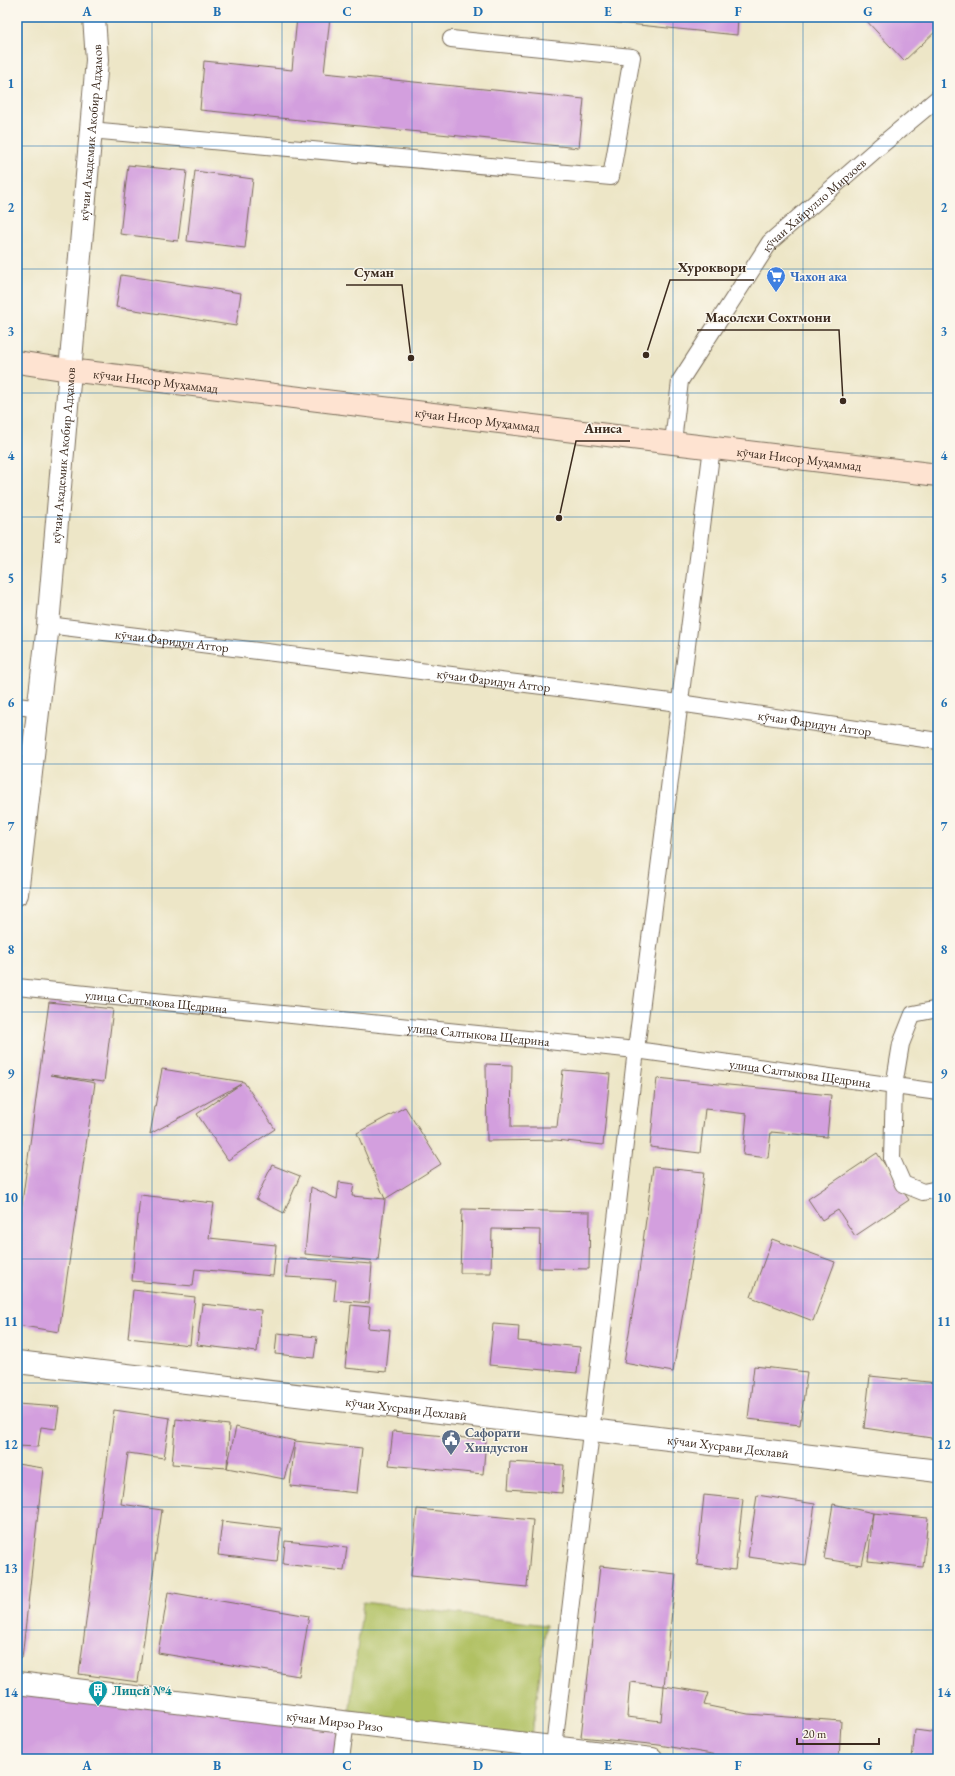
<svg xmlns="http://www.w3.org/2000/svg" width="955" height="1776" font-family="'EB Garamond',serif">
<rect width="100%" height="100%" fill="#fbf7ec"/>
<filter id="ink" filterUnits="userSpaceOnUse"><feTurbulence type="fractalNoise" baseFrequency=".025" numOctaves="2"/><feDisplacementMap in="SourceGraphic" scale="8" xChannelSelector="R" yChannelSelector="G"/><feConvolveMatrix kernelMatrix="1 2 1 2 8 2 1 2 1" color-interpolation-filters="sRGB"/></filter>
<filter id="wash" filterUnits="userSpaceOnUse"><feTurbulence type="fractalNoise" baseFrequency=".012" numOctaves="4" result="noise"/><feDisplacementMap in="SourceGraphic" scale="16" xChannelSelector="R" yChannelSelector="G"/><feGaussianBlur stdDeviation="0.9" result="paint"/><feColorMatrix in="noise" values="0 0 0 0 0 0 0 0 0 0 0 0 0 0 0 0 0 1.4 0 .05"/><feComposite in="paint" operator="in"/></filter>
<g filter="url(#wash)">
<rect width="100%" height="100%" fill="#ede6c7"/>
<path fill="#b1c164" stroke="#767641" d="M363,1602l183,23 -14,112 -183,-22z"/>
<g id="blocks">
<path fill="#d39fde" d="M297,17h33l-6,56 260,26 -5,49 -379,-38 4,-49 88,9z
M560,17h178l-1,18z
M863,17h75v12l-34,32z
M128,165l59,6 -9,70 -58,-7z
M195,171l58,8 -8,69 -58,-7z
M121,275l120,18 -5,33 -120,-19z
M49,1002l64,7 -9,73 -54,-7 45,8 -36,249 -42,-7v-85z
M486,1064l26,1 -1,62h46l6,-57 47,4 -7,71 -47,-5 -69,1z
M162,1069l82,13 31,47 -47,31 -31,-46 44,-30 -91,50z
M657,1078l174,17 -4,42 -56,-5 -3,26 -25,-3 4,-41 -42,-5 -5,44 -50,-6z
M405,1107l36,57 -56,35 -28,-66z
M877,1153l32,47 -54,36 -17,-26 -16,10 -14,-21z
M272,1165l28,11 -16,37 -28,-14z
M653,1167l51,5 -7,58 -24,142 -49,-9 14,-84z
M339,1182l15,2 -2,12 33,3 -7,62 -73,-7 6,-67 26,12z
M140,1195l74,8 -5,35 67,7 -3,31 -78,-7 -2,17 -61,-5z
M462,1209l128,3 -1,57 -50,-1 1,-38 -48,-1 -1,44h-31z
M772,1239l63,23 -22,59 -62,-24z
M288,1258l84,6 -3,39 -35,-3 2,-20 -50,-3z
M133,1290l62,7 -5,48 -62,-7z
M202,1304l59,6 -4,42 -60,-7z
M351,1305l19,2 -2,21 22,2 -4,42 -41,-4z
M493,1324l26,2 -1,15 62,6 -3,26 -88,-8z
M277,1333l40,4 -3,21 -39,-4z
M754,1366l53,6 -7,53 -52,-6z
M870,1376l68,7v56l-74,-11z
M17,1404l42,3 -3,22 -15,-2 -3,20 -21,-1z
M114,1410l56,8 -6,40 -36,-5 -7,51 41,6 -24,172 -59,-8z
M176,1419l53,6 -2,43 9,-41 59,14 -11,38 -57,-11 -55,-4z
M393,1431l93,9 -3,34 -94,-9z
M295,1441l67,7 -5,45 -67,-7z
M510,1462l54,3 -2,28 -54,-4z
M17,1464l26,4 -21,190 -5,-1z
M704,1495l39,4 -8,71 -38,-5z
M757,1495l58,9 -9,61 -58,-8z
M833,1504l40,9 55,5 -5,49 -55,-6 5,-48 -11,52 -38,-6z
M417,1509l116,11 -6,67 -116,-11z
M222,1521l59,7 -4,34 -59,-7z
M285,1541l62,6 -3,24 -61,-7z
M600,1566l76,8 -12,112 -34,-4 -3,35 34,4 3,-35 44,7 -4,12 44,9 93,7 -2,38h-98l-82,-14 -78,-8z
M168,1592l141,24 -10,60 -141,-23z
M17,1688l325,37 -5,34h-320z
M915,1730l23,3v26h-26z"/>
</g>
</g>
<g filter="url(#ink)">
<use href="#blocks" fill-opacity="0" stroke="#796c59" stroke-width="1"/>
<g fill="none" stroke-linecap="round" stroke-linejoin="round">
<defs>
<g id="lane">
<path d="M90,130l521,47 21,-120 -181,-18"/>
<path id="s1" d="M673,442l7,-61 90,-139 109,-95 59,-49"/>
<path id="s2" d="M48,625l631,78 259,38"/>
<path d="M17,706l23,3"/>
<path id="s3" d="M17,987l619,63 302,42"/>
<path d="M938,1009l-25,5 -12,30 -7,42 -2,73 11,25 20,8 15,-3"/>
<path d="M554,1747l82,-697 76,-603"/>
<path d="M341,1759l5,-37"/>
</g>
<g id="street">
<path id="s4" d="M17,894l31,-269 49,-565 -3,-43"/>
<path id="s5" d="M17,1362l921,109"/>
<path id="s6" d="M17,1683l635,76"/>
</g>
<g id="secondary">
<path id="s7" d="M17,362l52,8 869,105"/>
</g>
</defs>
<use href="#lane" stroke="#796c59" stroke-width="18"/>
<use href="#street" stroke="#796c59" stroke-width="24"/>
<use href="#secondary" stroke="#796c59" stroke-width="24"/>
<use href="#lane" stroke="#fff" stroke-width="16"/>
<use href="#street" stroke="#fff" stroke-width="22"/>
<use href="#secondary" stroke="#fee3d1" stroke-width="22"/>
</g>
</g>
<path fill="none" stroke="#1f6fb2" stroke-width="1" stroke-opacity="0.55" d="M152,17v1742M282,17v1742M412,17v1742M543,17v1742M673,17v1742M803,17v1742M17,146h921M17,269h921M17,393h921M17,517h921M17,641h921M17,764h921M17,888h921M17,1012h921M17,1135h921M17,1259h921M17,1383h921M17,1507h921M17,1630h921"/>
<defs>
<symbol id="supermarket-pin" viewBox="-11 -11 22 30"><path d="M0 17L-7.5 6A9.5 9.5 0 1 1 7.5 6Z" fill="#3f7fe0" stroke="#fbf7ec"/><path d="M-6-5.5h2.5l.6 2H6L4.5 2H-2.5L-4.4-4H-6ZM-1.5 3.2a1.3 1.3 0 1 0 .1 0ZM3 3.2a1.3 1.3 0 1 0 .1 0Z" fill="#fff"/></symbol>
<symbol id="civic-pin" viewBox="-11 -11 22 30"><path d="M0 17L-7.5 6A9.5 9.5 0 1 1 7.5 6Z" fill="#5c6f8a" stroke="#fbf7ec"/><path d="M-.6-6.5H3V-4.5H.6V-3L4-1V1h2V6H-6V1h2V-1L-.6-3ZM-1.2 2.5V6h2.4V2.5Z" fill="#fff"/></symbol>
<symbol id="building-pin" viewBox="-11 -11 22 30"><path d="M0 17L-7.5 6A9.5 9.5 0 1 1 7.5 6Z" fill="#0f9aa8" stroke="#fbf7ec"/><path d="M-4-6H4V6H1V3H-1V6H-4ZM-2.5-4.3h1.7v1.8h-1.7ZM.8-4.3h1.7v1.8H.8ZM-2.5-1h1.7V.8h-1.7ZM.8-1h1.7V.8H.8Z" fill="#fff"/></symbol>
</defs>
<g fill-rule="evenodd">
<use href="#supermarket-pin" x="765" y="265" width="22" height="30"/>
<use href="#civic-pin" x="440" y="1428" width="22" height="30"/>
<use href="#building-pin" x="87" y="1679" width="22" height="30"/>
</g>
<g text-anchor="middle" stroke-width="3" stroke-linejoin="round" paint-order="stroke">
<g font-size="13" fill="#3b2a1e" stroke="#fbf7ec">
<text dy="5" stroke="none"><textPath href="#s4" startOffset="765">кӯчаи Академик Акобир Адҳамов</textPath></text>
<text dy="5" stroke="none"><textPath href="#s1" startOffset="284">кӯчаи Хайрулло Мирзоев</textPath></text>
<text dy="5" stroke="none"><textPath href="#s7" startOffset="140">кӯчаи Нисор Муҳаммад</textPath></text>
<text dy="5" stroke="none"><textPath href="#s7" startOffset="464">кӯчаи Нисор Муҳаммад</textPath></text>
<text dy="5" stroke="none"><textPath href="#s4" startOffset="441">кӯчаи Академик Акобир Адҳамов</textPath></text>
<text dy="5" stroke="none"><textPath href="#s7" startOffset="788">кӯчаи Нисор Муҳаммад</textPath></text>
<text dy="5" stroke="none"><textPath href="#s2" startOffset="125">кӯчаи Фаридун Аттор</textPath></text>
<text dy="5" stroke="none"><textPath href="#s2" startOffset="449">кӯчаи Фаридун Аттор</textPath></text>
<text dy="5" stroke="none"><textPath href="#s2" startOffset="773">кӯчаи Фаридун Аттор</textPath></text>
<text dy="5" stroke="none"><textPath href="#s3" startOffset="140">улица Салтыкова Щедрина</textPath></text>
<text dy="5" stroke="none"><textPath href="#s3" startOffset="464">улица Салтыкова Щедрина</textPath></text>
<text dy="5" stroke="none"><textPath href="#s3" startOffset="788">улица Салтыкова Щедрина</textPath></text>
<text dy="5" stroke="none"><textPath href="#s5" startOffset="392">кӯчаи Хусрави Дехлавӣ</textPath></text>
<text dy="5" stroke="none"><textPath href="#s5" startOffset="716">кӯчаи Хусрави Дехлавӣ</textPath></text>
<text dy="5" stroke="none"><textPath href="#s6" startOffset="320">кӯчаи Мирзо Ризо</textPath></text>
</g>
<g font-size="13" font-weight="bold" fill="#366cbe" stroke="#fbf7ec" text-anchor="start">
<text x="790" y="281">Чахон ака</text>
</g>
<g font-size="13" font-weight="bold" fill="#4e5e75" stroke="#fbf7ec" text-anchor="start">
<text x="465" y="1437">Сафорати<tspan x="465" dy="15">Хиндустон</tspan></text>
</g>
<g font-size="13" font-weight="bold" fill="#0d838f" stroke="#fbf7ec" text-anchor="start">
<text x="112" y="1695">Лицей №4</text>
</g>
</g>
<path fill="none" stroke="#3b2a1e" stroke-width="1.5" d="M646 355L670 280H754M411 358L402 285H346M843 401L839 330H697M559 518L576 441H630"/>
<g fill="#3b2a1e" stroke="#fbf7ec" stroke-width="1.5">
<circle cx="646" cy="355" r="4"/>
<circle cx="411" cy="358" r="4"/>
<circle cx="843" cy="401" r="4"/>
<circle cx="559" cy="518" r="4"/>
</g>
<g font-size="14" text-anchor="middle" font-weight="bold" fill="#3b2a1e" stroke="#fbf7ec" stroke-width="3" stroke-linejoin="round" paint-order="stroke">
<text x="712" y="272">Хуроквори</text>
<text x="374" y="277">Суман</text>
<text x="768" y="322">Масолехи Сохтмони</text>
<text x="603" y="433">Аниса</text>
</g>
<rect width="955" height="1776" fill="none" stroke="#fbf7ec" stroke-width="44"/>
<path d="M797 1738v6h82v-6" fill="none" stroke="#3b2a1e" stroke-width="2"/>
<text x="803" y="1738" font-size="12" fill="#3b2a1e" stroke="#fbf7ec" stroke-width="3" paint-order="stroke">20 m</text>
<rect x="22" y="22" width="911" height="1732" fill="none" stroke="#1f6fb2" stroke-width="1.5"/>
<g font-size="13" text-anchor="middle" font-weight="bold" fill="#1f6fb2">
<text x="87" y="16">A</text>
<text x="217" y="16">B</text>
<text x="347" y="16">C</text>
<text x="478" y="16">D</text>
<text x="608" y="16">E</text>
<text x="738" y="16">F</text>
<text x="868" y="16">G</text>
<text x="11" y="88">1</text>
<text x="944" y="88">1</text>
<text x="11" y="212">2</text>
<text x="944" y="212">2</text>
<text x="11" y="336">3</text>
<text x="944" y="336">3</text>
<text x="11" y="460">4</text>
<text x="944" y="460">4</text>
<text x="11" y="583">5</text>
<text x="944" y="583">5</text>
<text x="11" y="707">6</text>
<text x="944" y="707">6</text>
<text x="11" y="831">7</text>
<text x="944" y="831">7</text>
<text x="11" y="954">8</text>
<text x="944" y="954">8</text>
<text x="11" y="1078">9</text>
<text x="944" y="1078">9</text>
<text x="11" y="1202">10</text>
<text x="944" y="1202">10</text>
<text x="11" y="1326">11</text>
<text x="944" y="1326">11</text>
<text x="11" y="1449">12</text>
<text x="944" y="1449">12</text>
<text x="11" y="1573">13</text>
<text x="944" y="1573">13</text>
<text x="11" y="1697">14</text>
<text x="944" y="1697">14</text>
<text x="87" y="1770">A</text>
<text x="217" y="1770">B</text>
<text x="347" y="1770">C</text>
<text x="478" y="1770">D</text>
<text x="608" y="1770">E</text>
<text x="738" y="1770">F</text>
<text x="868" y="1770">G</text>
</g>
</svg>
